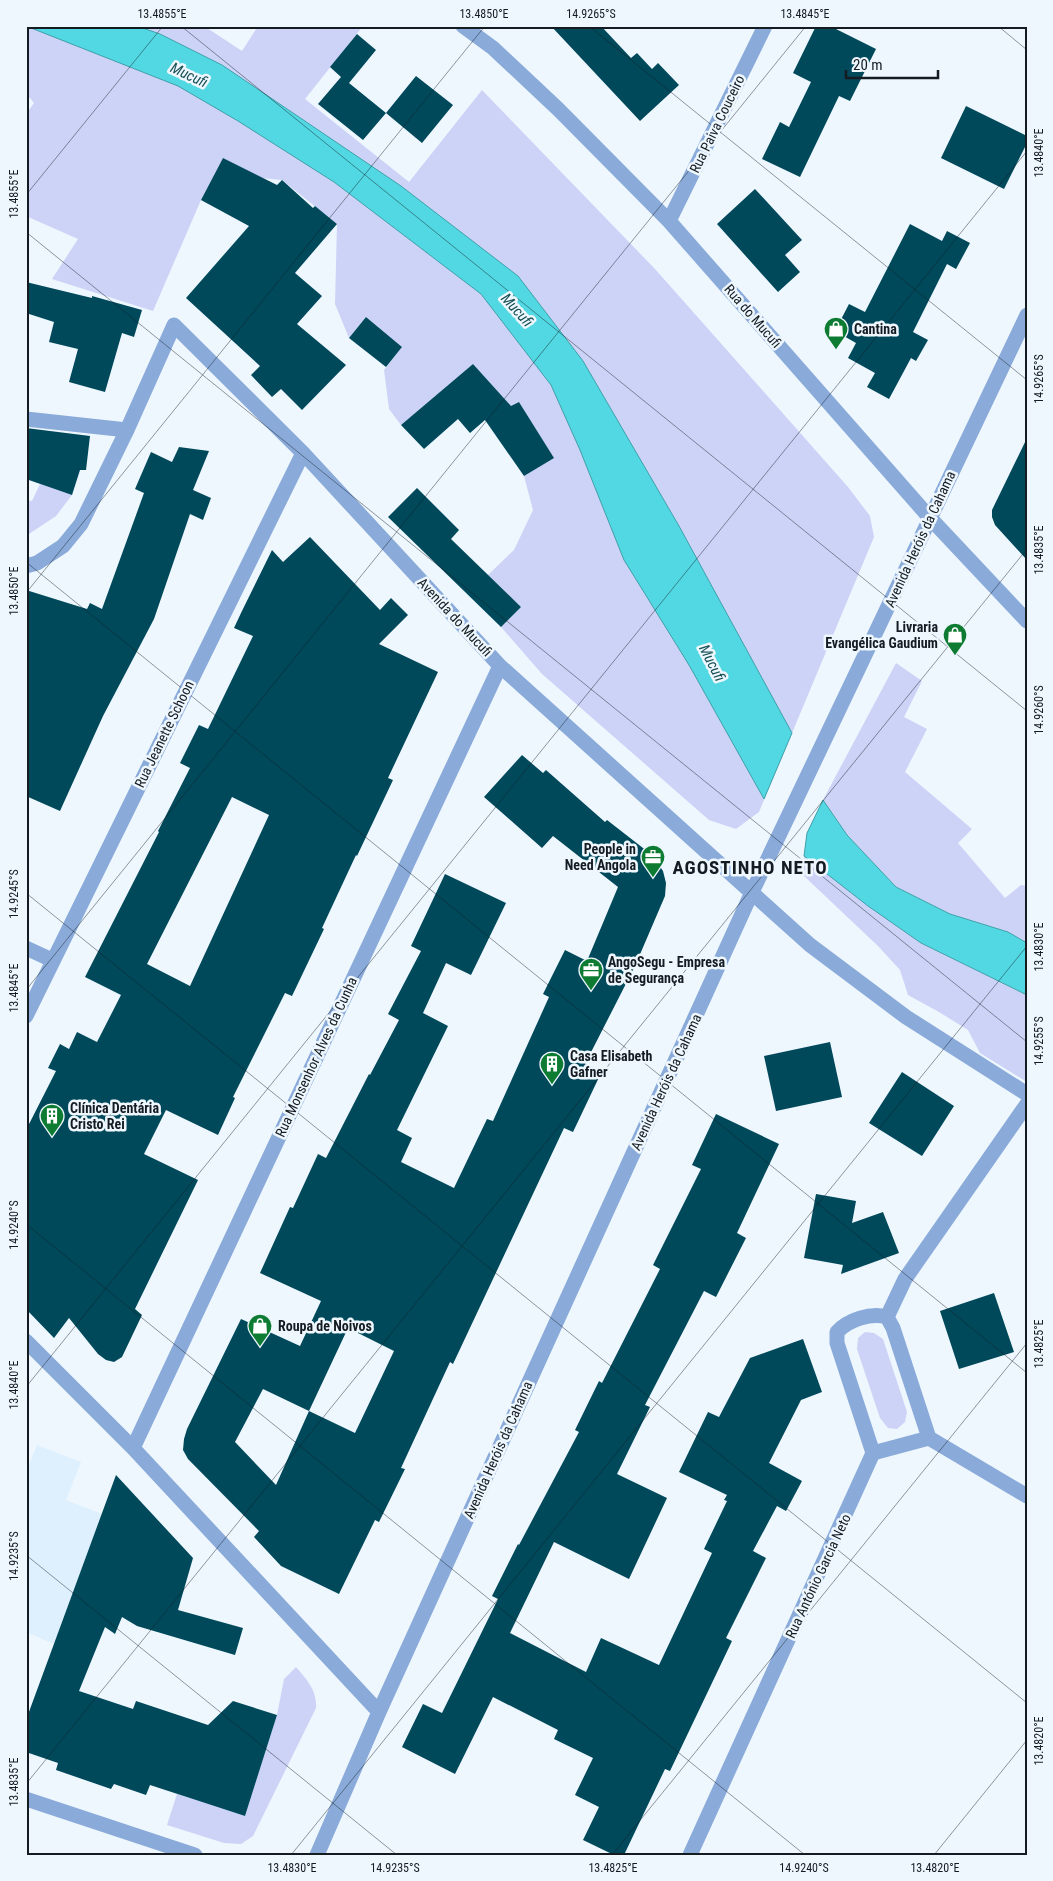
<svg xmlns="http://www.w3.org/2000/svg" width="1053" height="1881" font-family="'Roboto Condensed',sans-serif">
<rect width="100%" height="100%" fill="#eef7fe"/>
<path fill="#def0fd" d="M37,1445l44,17 -15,38 36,14 -48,130 -28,-12v-160z"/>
<path fill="#ccd3f7" d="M26,26h178l38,25 16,-25h105l-58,73 104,83 73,-92 173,179 193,218 22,29 4,21 -115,275 -23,17 -27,-9 -167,-146 -41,-47 20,-20 -33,-32 26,-25 19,-40 -9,-34 29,-19 -34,-55 -34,18 11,-30 -23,-26 -72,61 -12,-16 -5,-39 18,-23 -36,-30 -17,21 -14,-34 2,-80 -55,-44 -20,-2 -39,-20 -22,42 -48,111 -101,-32 26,-40 -52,-23v-102l8,-11 -4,-5 -4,-1z
M40,484l32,11 -16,21 -30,20v-36l6,1z
M896,663l26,18 -18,36 23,12 -22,43 67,57 -14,14 47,55 16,-13 6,1v57l-19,-11 -58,-18 -54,-27 -49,-52 -24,-35z
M804,856l64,50 53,37 106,52v87l-47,-29 -12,-23 -29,-18 -31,-17 -8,-25 -22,-24 -74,-70z
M865,1332l9,1 9,6 24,73 -2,10 -8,7 -9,-1 -8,-10 -23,-69 1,-11z
M296,1667c11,13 21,23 20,41l-63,128 -12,8 -17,-1 -57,-18 10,-31 68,22 32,-101 7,-36z"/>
<path fill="#51d8e3" stroke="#3fa0a9" d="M26,26h111l23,8 62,31 179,121 117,90 65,85 96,165 113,207 -28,66 -75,-134 -65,-105 -44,-110 -29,-65 -70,-91 -147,-112 -96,-61 -60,-35z
M823,800l24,35 49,52 54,27 58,18 19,11v52l-106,-52 -53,-37 -64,-50 3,-23z"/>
<path fill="#00495b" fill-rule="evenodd" d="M551,26h50l30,32 6,-5 15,16 6,-6 21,22 -39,36z
M816,26h14l46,23 -26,52 -11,-5 -39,81 -38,-18 18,-37 9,5 22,-45 -18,-9z
M357,34l19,16 -27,33 37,30 -23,27 -45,-36 23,-27 -11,-10z
M416,76l37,29 -31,38 -36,-30z
M966,106l61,30v7l-23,46 -63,-31z
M223,158l54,27 5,-5 31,28 2,-2 22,18 -42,49 27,23 -25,28 49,41 -44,45 -21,-21 -9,8 -21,-22 9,-9 -74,-68 63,-72 -48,-26z
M755,189l47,51 -17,15 15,17 -22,20 -61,-68z
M910,224l32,17 5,-10 23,12 -14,26 -9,-5 -34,68 15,8 -12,21 -5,-3 -22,41 -22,-12 8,-14 -27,-15 8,-15 -21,-12 14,-27 16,8z
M26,282l66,16v-2l50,14 -8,27 -12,-4 -17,59 -36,-10 9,-33 -29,-7 5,-20 -28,-9z
M366,317l36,30 -16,20 -37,-29z
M473,364l38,42 8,-4 35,56 -30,18 -39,-56 -15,13 -12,-14 -34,30 -23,-24z
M26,428l64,8 -4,34h-6l-8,25 -46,-16z
M1027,438v122l-32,-35 -3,-8v-7z
M179,447l30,4 -16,39 18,8 -8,22 -13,-6 -36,105 -51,97 -43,95 -34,-15v-206l61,19 3,-6 12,6 42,-116 -9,-4 16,-37 21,10z
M417,488l42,42 -8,9 70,68 -20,20 -113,-110z
M310,537l70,73 11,-12 17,17 -29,29 59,28 -50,106 5,2 -36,76 -1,-1 -34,73 2,1 -32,67 -7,-3 -52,104 2,1 -17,37 -52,-25 -22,44 54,26 -63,129 7,6 -20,42 -8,5 -8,-2 -8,-6 -29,-36 -15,20 -28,-29v-179l30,-59 -8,-3 12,-24 9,5 8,-17 20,10 24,-47 -36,-18 74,-145 -1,-1 32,-63 -10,-5 19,-38 9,4 45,-93 -19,-8 7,-15 31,-63 11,12zM232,797l37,18 -79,171 -43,-22z
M522,755l21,18 3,-3 59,52 2,-2 45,35 11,16 3,12 -1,13 -30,70 -50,98 17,7 -29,61 -9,-4 -111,236 -3,-2 -49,106 4,1 -26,53 -4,-2 -36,74 -58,-28 -27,-29 5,-6 -71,-72 -5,-9 1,-11 3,-10 54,-110 59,27 21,-45 -61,-28 30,-66 3,1 25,-54 8,4 43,-84 1,1 29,-55 -11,-6 33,-63 -10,-5 34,-72 61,29 -35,72 -25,-12 -23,50 25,13 -51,104 15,8 -11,24 53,26 33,-69 6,2 56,-124 -6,-3 22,-44 22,11 31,-74 -65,-51 -11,12 -58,-51zM348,1328l46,23 -39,82 -46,-22zM263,1389l46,22 -33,74 -41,-43z
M830,1042l12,55 -66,14 -12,-55z
M902,1072l52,34 -32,50 -53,-33z
M716,1114l63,30 -42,89 9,5 -30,59 -12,-6 -59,114 5,2 -33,67 50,24 -38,81 -75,-37 -44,91 76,39 15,-34 58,27 53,-112 -8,-4 23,-48 -3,-1 3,-5 -48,-23 29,-60 11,5 31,-59 53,-19 19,53 -21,8 -32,63 33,18 -16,30 -9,-5 -24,45 13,7 -40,80 6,3 -62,130 -5,-2 -41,86h-10l-31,-15 16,-33 -24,-12 18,-37 -39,-19 4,-9 -65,-33 -38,77 -53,-27 21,-43 19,9 56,-114 -6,-3 26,-52 1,1 60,-113 -4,-2 24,-49 3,2 58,-114 -7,-4 48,-96 -9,-4z
M816,1194l40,7 -4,22 31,-11 16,41 -58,21 2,-9 -39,-7z
M994,1293l20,59 -55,17 -19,-58z
M116,1475l77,83 -15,52 65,18 -8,27 -98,-29 -15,-9 -7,17 -10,-7 -26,64 54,18 3,-8 72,24 25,-24 44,14 -32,101 -95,-31 -4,10 -32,-11 -3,5 -55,-19 2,-7 -32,-11v-32z"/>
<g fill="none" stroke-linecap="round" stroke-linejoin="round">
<path stroke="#8aaada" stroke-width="15" d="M463,26l30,22 65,61 111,112 261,297 97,103
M669,221l96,-195
M26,419l101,11
M26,566l11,-3 26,-17 18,-22 46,-94 47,-105 129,128 197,213 310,279 96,72 121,77
M26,948l26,12
M26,1016l277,-563
M887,1317l18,-38 122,-175
M26,1341l107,107 246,264
M133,1448l367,-782
M873,1453l-36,-110v-11c11,-12 34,-20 50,-15l6,11 36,110
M26,1799l169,56
M317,1855l62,-143 373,-820 275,-577
M690,1855l183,-402 56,-15 98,58"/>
</g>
<path fill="none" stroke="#141c22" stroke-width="1" stroke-opacity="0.45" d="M181,26l846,685M589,26l438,354M998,26l29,24M26,195l137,-169M26,232l1001,810M26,562l1001,811M26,593l459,-567M26,893l1001,810M26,990l780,-964M26,1224l779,631M26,1387l1001,-1236M26,1555l371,300M26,1784l1001,-1235M291,1855l736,-909M612,1855l415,-512M934,1855l93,-115"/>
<defs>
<symbol id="shop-pin" viewBox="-11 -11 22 30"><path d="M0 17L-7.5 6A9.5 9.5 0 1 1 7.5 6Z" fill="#0d7c32" stroke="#eef7fe"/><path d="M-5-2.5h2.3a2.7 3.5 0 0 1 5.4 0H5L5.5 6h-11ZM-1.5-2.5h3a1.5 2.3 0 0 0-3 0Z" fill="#fff"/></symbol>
<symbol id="office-pin" viewBox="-11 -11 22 30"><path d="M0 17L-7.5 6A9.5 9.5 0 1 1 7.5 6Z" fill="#0d7c32" stroke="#eef7fe"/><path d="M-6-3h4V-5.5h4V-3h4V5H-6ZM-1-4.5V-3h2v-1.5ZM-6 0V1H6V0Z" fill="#fff"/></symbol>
<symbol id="building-pin" viewBox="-11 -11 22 30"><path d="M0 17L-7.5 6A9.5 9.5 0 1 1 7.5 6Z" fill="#0d7c32" stroke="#eef7fe"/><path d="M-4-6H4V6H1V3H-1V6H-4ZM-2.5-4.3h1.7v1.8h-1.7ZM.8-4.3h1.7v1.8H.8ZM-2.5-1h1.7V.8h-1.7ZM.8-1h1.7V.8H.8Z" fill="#fff"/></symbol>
</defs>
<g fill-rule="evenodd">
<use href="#shop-pin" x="822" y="315" width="28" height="38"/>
<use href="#shop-pin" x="941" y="621" width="28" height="38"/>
<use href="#office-pin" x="639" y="843" width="28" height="38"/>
<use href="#office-pin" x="577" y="956" width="28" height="38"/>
<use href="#building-pin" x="538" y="1050" width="28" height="38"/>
<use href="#building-pin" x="38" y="1102" width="28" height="38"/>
<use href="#shop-pin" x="246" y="1312" width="28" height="38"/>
</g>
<g text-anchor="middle" stroke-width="5" stroke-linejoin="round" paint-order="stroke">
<g font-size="14" fill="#141c22" stroke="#eef7fe">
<text transform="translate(717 124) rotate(-64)" y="5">Rua Paiva Couceiro</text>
<text transform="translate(753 316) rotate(49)" y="5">Rua do Mucufi</text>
<text transform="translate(920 539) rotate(-65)" y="5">Avenida Heróis da Cahama</text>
<text transform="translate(455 617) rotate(47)" y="5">Avenida do Mucufi</text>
<text transform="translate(164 734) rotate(-64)" y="5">Rua Jeanette Schoon</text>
<text transform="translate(316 1057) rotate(-65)" y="5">Rua Monsenhor Alves da Cunha</text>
<text transform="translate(666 1082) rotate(-65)" y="5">Avenida Heróis da Cahama</text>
<text transform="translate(498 1450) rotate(-66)" y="5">Avenida Heróis da Cahama</text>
<text transform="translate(818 1576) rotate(-65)" y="5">Rua António Garcia Neto</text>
</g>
<g font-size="14" font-weight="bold" fill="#141c22" stroke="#eef7fe" text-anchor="start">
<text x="854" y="334">Cantina</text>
<text x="938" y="632" text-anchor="end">Livraria<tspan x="938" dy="16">Evangélica Gaudium</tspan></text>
<text x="636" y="854" text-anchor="end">People in<tspan x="636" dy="16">Need Angola</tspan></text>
<text x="608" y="967">AngoSegu - Empresa<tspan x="608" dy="16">de Segurança</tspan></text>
<text x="570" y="1061">Casa Elisabeth<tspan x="570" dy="16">Gafner</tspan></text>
<text x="70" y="1113">Clínica Dentária<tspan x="70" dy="16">Cristo Rei</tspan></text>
<text x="278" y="1331">Roupa de Noivos</text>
</g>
<g font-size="15" font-style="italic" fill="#175055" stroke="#eef7fe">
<text transform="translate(189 75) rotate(25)" y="5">Mucufi</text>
<text transform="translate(517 310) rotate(48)" y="5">Mucufi</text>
<text transform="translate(712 663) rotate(63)" y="5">Mucufi</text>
</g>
<g font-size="19" font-weight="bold" letter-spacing="1" fill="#141c22" stroke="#eef7fe">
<text x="750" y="874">AGOSTINHO NETO</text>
</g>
</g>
<rect width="1053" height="1881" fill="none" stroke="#eef7fe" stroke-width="55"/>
<path d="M846 70v8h92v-8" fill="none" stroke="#141c22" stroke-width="2.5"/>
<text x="853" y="70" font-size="15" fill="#141c22" stroke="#eef7fe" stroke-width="4" paint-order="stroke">20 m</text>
<rect x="28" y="28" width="998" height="1826" fill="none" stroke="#141c22" stroke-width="2"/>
<g font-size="12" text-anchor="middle" fill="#141c22">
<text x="162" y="18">13.4855°E</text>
<text x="484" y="18">13.4850°E</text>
<text x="591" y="18">14.9265°S</text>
<text x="805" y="18">13.4845°E</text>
<text transform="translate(1039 153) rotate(-90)" y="4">13.4840°E</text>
<text transform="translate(14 194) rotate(-90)" y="4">13.4855°E</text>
<text transform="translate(1039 379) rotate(-90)" y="4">14.9265°S</text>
<text transform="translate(1039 550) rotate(-90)" y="4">13.4835°E</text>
<text transform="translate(14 591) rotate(-90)" y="4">13.4850°E</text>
<text transform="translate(1039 710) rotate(-90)" y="4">14.9260°S</text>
<text transform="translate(14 894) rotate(-90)" y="4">14.9245°S</text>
<text transform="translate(1039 947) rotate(-90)" y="4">13.4830°E</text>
<text transform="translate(14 988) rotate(-90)" y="4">13.4845°E</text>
<text transform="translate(1039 1041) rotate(-90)" y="4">14.9255°S</text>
<text transform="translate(14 1225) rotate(-90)" y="4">14.9240°S</text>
<text transform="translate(1039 1344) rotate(-90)" y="4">13.4825°E</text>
<text transform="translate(14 1385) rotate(-90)" y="4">13.4840°E</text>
<text transform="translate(14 1556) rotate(-90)" y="4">14.9235°S</text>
<text transform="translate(1039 1741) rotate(-90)" y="4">13.4820°E</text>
<text transform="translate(14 1782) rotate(-90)" y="4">13.4835°E</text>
<text x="292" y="1872">13.4830°E</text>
<text x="395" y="1872">14.9235°S</text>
<text x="613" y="1872">13.4825°E</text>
<text x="804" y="1872">14.9240°S</text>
<text x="935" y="1872">13.4820°E</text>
</g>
</svg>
